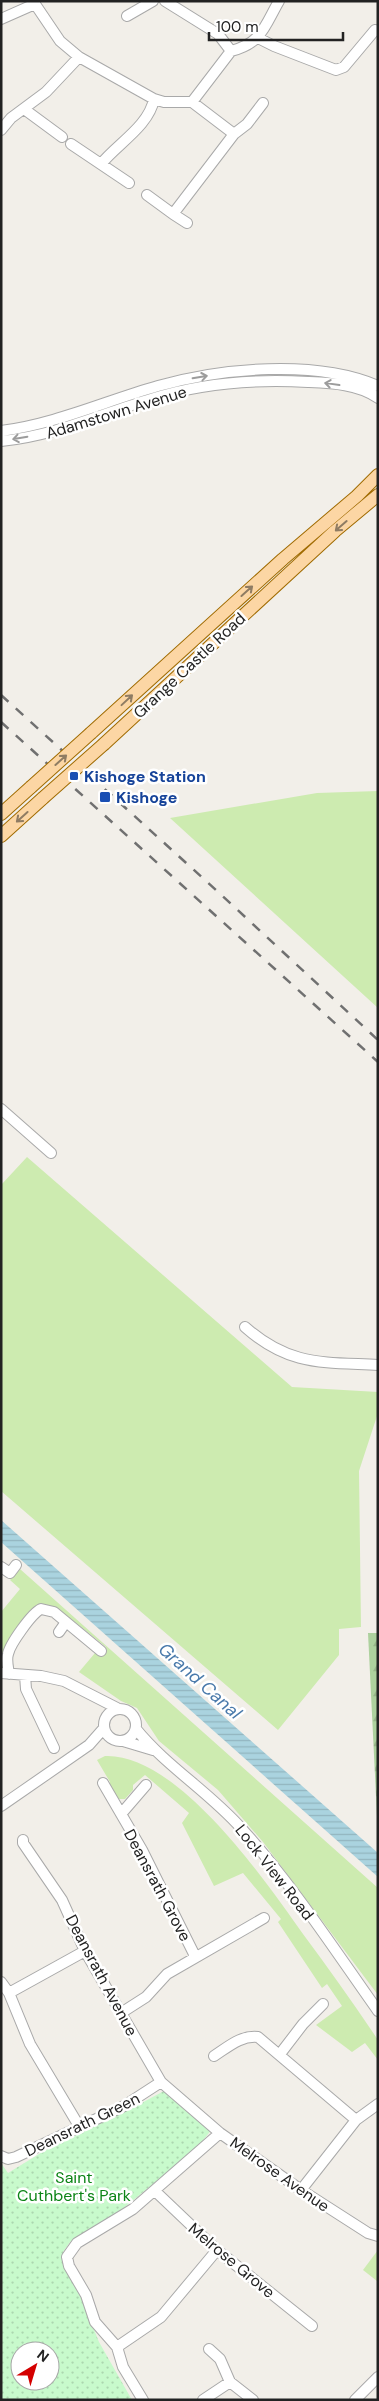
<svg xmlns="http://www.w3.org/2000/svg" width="379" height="2401" font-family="'DM Sans',sans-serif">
<defs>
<pattern id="forest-firs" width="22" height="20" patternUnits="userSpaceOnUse" patternTransform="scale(1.25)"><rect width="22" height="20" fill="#add19e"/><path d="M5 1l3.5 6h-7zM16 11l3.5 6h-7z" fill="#95b388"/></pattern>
<pattern id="park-dots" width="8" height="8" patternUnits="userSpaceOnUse" patternTransform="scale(1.25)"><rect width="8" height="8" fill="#c8facc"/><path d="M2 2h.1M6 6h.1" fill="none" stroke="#acd6af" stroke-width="1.8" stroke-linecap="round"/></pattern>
<pattern id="water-rules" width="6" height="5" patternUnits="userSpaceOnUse" patternTransform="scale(1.25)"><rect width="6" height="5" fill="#aad3df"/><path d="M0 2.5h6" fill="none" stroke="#92b5bf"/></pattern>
</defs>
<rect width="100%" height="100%" fill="#f2efe9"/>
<path fill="#cdebb0" d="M378,791v217l-208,-190 147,-25z
M27,1157l265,230 86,5v21l-19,58 2,156 -22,2v26l-61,75 -277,-239v-306z
M20,1569l358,319v107l-115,-153 -45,-52 -59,-49 -22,-33 -16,-7 -42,-29 16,-19 8,1 3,-7 -50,-40 -16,-3 -11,9 -24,35 -4,18v-54l19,-23 -10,-9z
M105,1756c72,-3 160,124 198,178 26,35 51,70 75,106v20l-13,-17 -13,9 -36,-27 26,-19 -15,-22 -5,4 -44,-66 3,-3 -38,-46 -29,13 -32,-63 7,-10 -44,-38 -12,10v5l-8,9h-7l-10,-11 2,-6 -13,-22z
M378,2250v30l-1,1 -14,-11z"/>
<path fill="url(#forest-firs)" d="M368,1633h10v184l-1,-1z"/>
<path fill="url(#park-dots)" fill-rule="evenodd" d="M164,2091l48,38 -15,19 -82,67 -45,27 -7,10v14l17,29 19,47 33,58h-131v-237l7,10 54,-33 72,-33zM20,2351h30v30h-30z"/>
<path fill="url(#water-rules)" d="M1,1520l377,333v24l-377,-335z"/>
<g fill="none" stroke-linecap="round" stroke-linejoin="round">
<defs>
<path id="minor" d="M35,1v3l25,37 19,16 75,42 10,3h28l39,-51
M165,1l53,33 13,17
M127,16l26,-15
M1,19l34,-15
M258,38l16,8 62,24 8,-3 31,-37
M231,51c31,-8 33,-24 48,-50
M192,102l42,32 13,-10 16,-21
M24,109l38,28
M1,130l10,-12 35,-26 33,-35
M71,144l58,39
M101,164c16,-20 48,-38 53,-65
M147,195l26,19
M187,223l-14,-9 61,-80
M1,431c55,-7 104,-30 157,-45 63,-18 158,-27 220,0
M1,441c53,-5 100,-27 150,-42 50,-16 105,-20 157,-17 23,1 51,2 70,16
M1,1109l50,44
M245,1327c44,39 77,35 133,38
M1,1567l9,6 6,-8
M59,1632l7,-10
M1,1673l40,3 23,5 53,27
M9,1674c-1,-7 -3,-14 -1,-20 2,-10 24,-41 33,-45l13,3 47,39
M25,1675l1,14 28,59
M104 1725a16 16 0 1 1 32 0a16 16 0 1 1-32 0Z
M136,1729c30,37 73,63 105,99 51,56 93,121 137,183
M123,1741l30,9
M103,1783l39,67 53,106
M1,1806l88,-61 15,-17
M121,1814l25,-29
M23,1840v3l39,57 23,51 76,131 59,51 81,57 67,43 10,3
M1,1982l8,11 21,51 49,82
M9,1993l76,-42
M121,2013l25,-16 21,-23 97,-56
M280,2054l23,-30 20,-20
M214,2056c14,-9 27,-21 44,-19l98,83
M1,2156l7,3 8,-2 108,-51 37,-24
M301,2190l55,-70 22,-16
M155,2191l62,59 95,76
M117,2347l44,-30 56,-67
M209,2349l11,10 10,23
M143,2400l-20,-33 -6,-20 -22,-25 -9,-27 -17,-29 -2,-9 10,-14 56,-34 87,-76
M203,2400l27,-18 23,18
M355,2400l23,-23"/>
<path id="major" d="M91,733l192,-174 74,-63 21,-21
M104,744l231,-213 43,-36
M1,814l30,-27
M1,836l42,-38"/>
</defs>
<use href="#minor" stroke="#a9a9a9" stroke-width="12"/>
<use href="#major" stroke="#a06b00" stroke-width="14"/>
<use href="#minor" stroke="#fff" stroke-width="10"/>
<use href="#major" stroke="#fcd6a4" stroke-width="12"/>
<path stroke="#707070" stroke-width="2.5" stroke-dasharray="10 10" stroke-linecap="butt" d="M1,695l215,195 162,150
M1,722l377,340"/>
<defs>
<path id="major-bridge" d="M31,787l60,-54
M43,798l61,-54"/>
</defs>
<use href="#major-bridge" stroke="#a06b00" stroke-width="14" stroke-linecap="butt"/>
<use href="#major-bridge" stroke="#fcd6a4" stroke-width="12"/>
</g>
<defs><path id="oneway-shaft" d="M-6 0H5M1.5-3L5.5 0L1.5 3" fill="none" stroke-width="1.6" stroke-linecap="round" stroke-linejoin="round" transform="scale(1.25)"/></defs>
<g stroke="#9c9c9c">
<use href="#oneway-shaft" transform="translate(200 377) rotate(-9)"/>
<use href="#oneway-shaft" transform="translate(332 384) rotate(-172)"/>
<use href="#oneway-shaft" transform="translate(20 438) rotate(170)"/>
</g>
<g stroke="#8f7c63">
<use href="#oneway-shaft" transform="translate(341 526) rotate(139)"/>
<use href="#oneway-shaft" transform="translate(247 591) rotate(-42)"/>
<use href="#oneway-shaft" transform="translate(127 700) rotate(-43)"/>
<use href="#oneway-shaft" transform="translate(61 760) rotate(-42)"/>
<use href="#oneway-shaft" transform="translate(22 817) rotate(138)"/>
</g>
<g fill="#1a4fb4" stroke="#fff" stroke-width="2">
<rect x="69" y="771" width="10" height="10" rx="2.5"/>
<rect x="99" y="791" width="12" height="12" rx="2.5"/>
</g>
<g text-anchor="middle" stroke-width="5" stroke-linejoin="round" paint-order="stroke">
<g font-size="16" fill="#222" stroke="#fff">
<text transform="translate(116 412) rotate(-17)" y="6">Adamstown Avenue</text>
<text transform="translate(189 665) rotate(-43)" y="6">Grange Castle Road</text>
<text transform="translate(275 1872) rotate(52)" y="6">Lock View Road</text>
<text transform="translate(158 1885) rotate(62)" y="6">Deansrath Grove</text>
<text transform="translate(102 1975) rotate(62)" y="6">Deansrath Avenue</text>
<text transform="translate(82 2124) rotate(-26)" y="6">Deansrath Green</text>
<text transform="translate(280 2174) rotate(35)" y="6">Melrose Avenue</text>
<text transform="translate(232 2260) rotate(40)" y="6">Melrose Grove</text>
</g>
<g font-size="16" font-weight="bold" fill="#164399" stroke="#fff" text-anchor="start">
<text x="84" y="782">Kishoge Station</text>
<text x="116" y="803">Kishoge</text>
</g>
<g font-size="16" fill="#0c8416" stroke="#fff">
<text x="74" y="2183">Saint<tspan x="74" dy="18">Cuthbert's Park</tspan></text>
</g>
<g font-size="18" font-style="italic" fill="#4a7aab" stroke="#fff">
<text transform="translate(200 1681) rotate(42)" y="6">Grand Canal</text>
</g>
</g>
<rect width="379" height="2401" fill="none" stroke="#222222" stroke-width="5"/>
<g transform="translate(35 2366) rotate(38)"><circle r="24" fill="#ffffff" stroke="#a7a7a7"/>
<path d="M0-4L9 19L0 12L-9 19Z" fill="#d40000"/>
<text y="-8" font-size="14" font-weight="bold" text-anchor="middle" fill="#222222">N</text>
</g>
<path d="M209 32v8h134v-8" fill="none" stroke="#222222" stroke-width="2.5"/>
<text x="216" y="32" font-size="15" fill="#222222" stroke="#ffffff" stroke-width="4" paint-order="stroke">100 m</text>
</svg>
